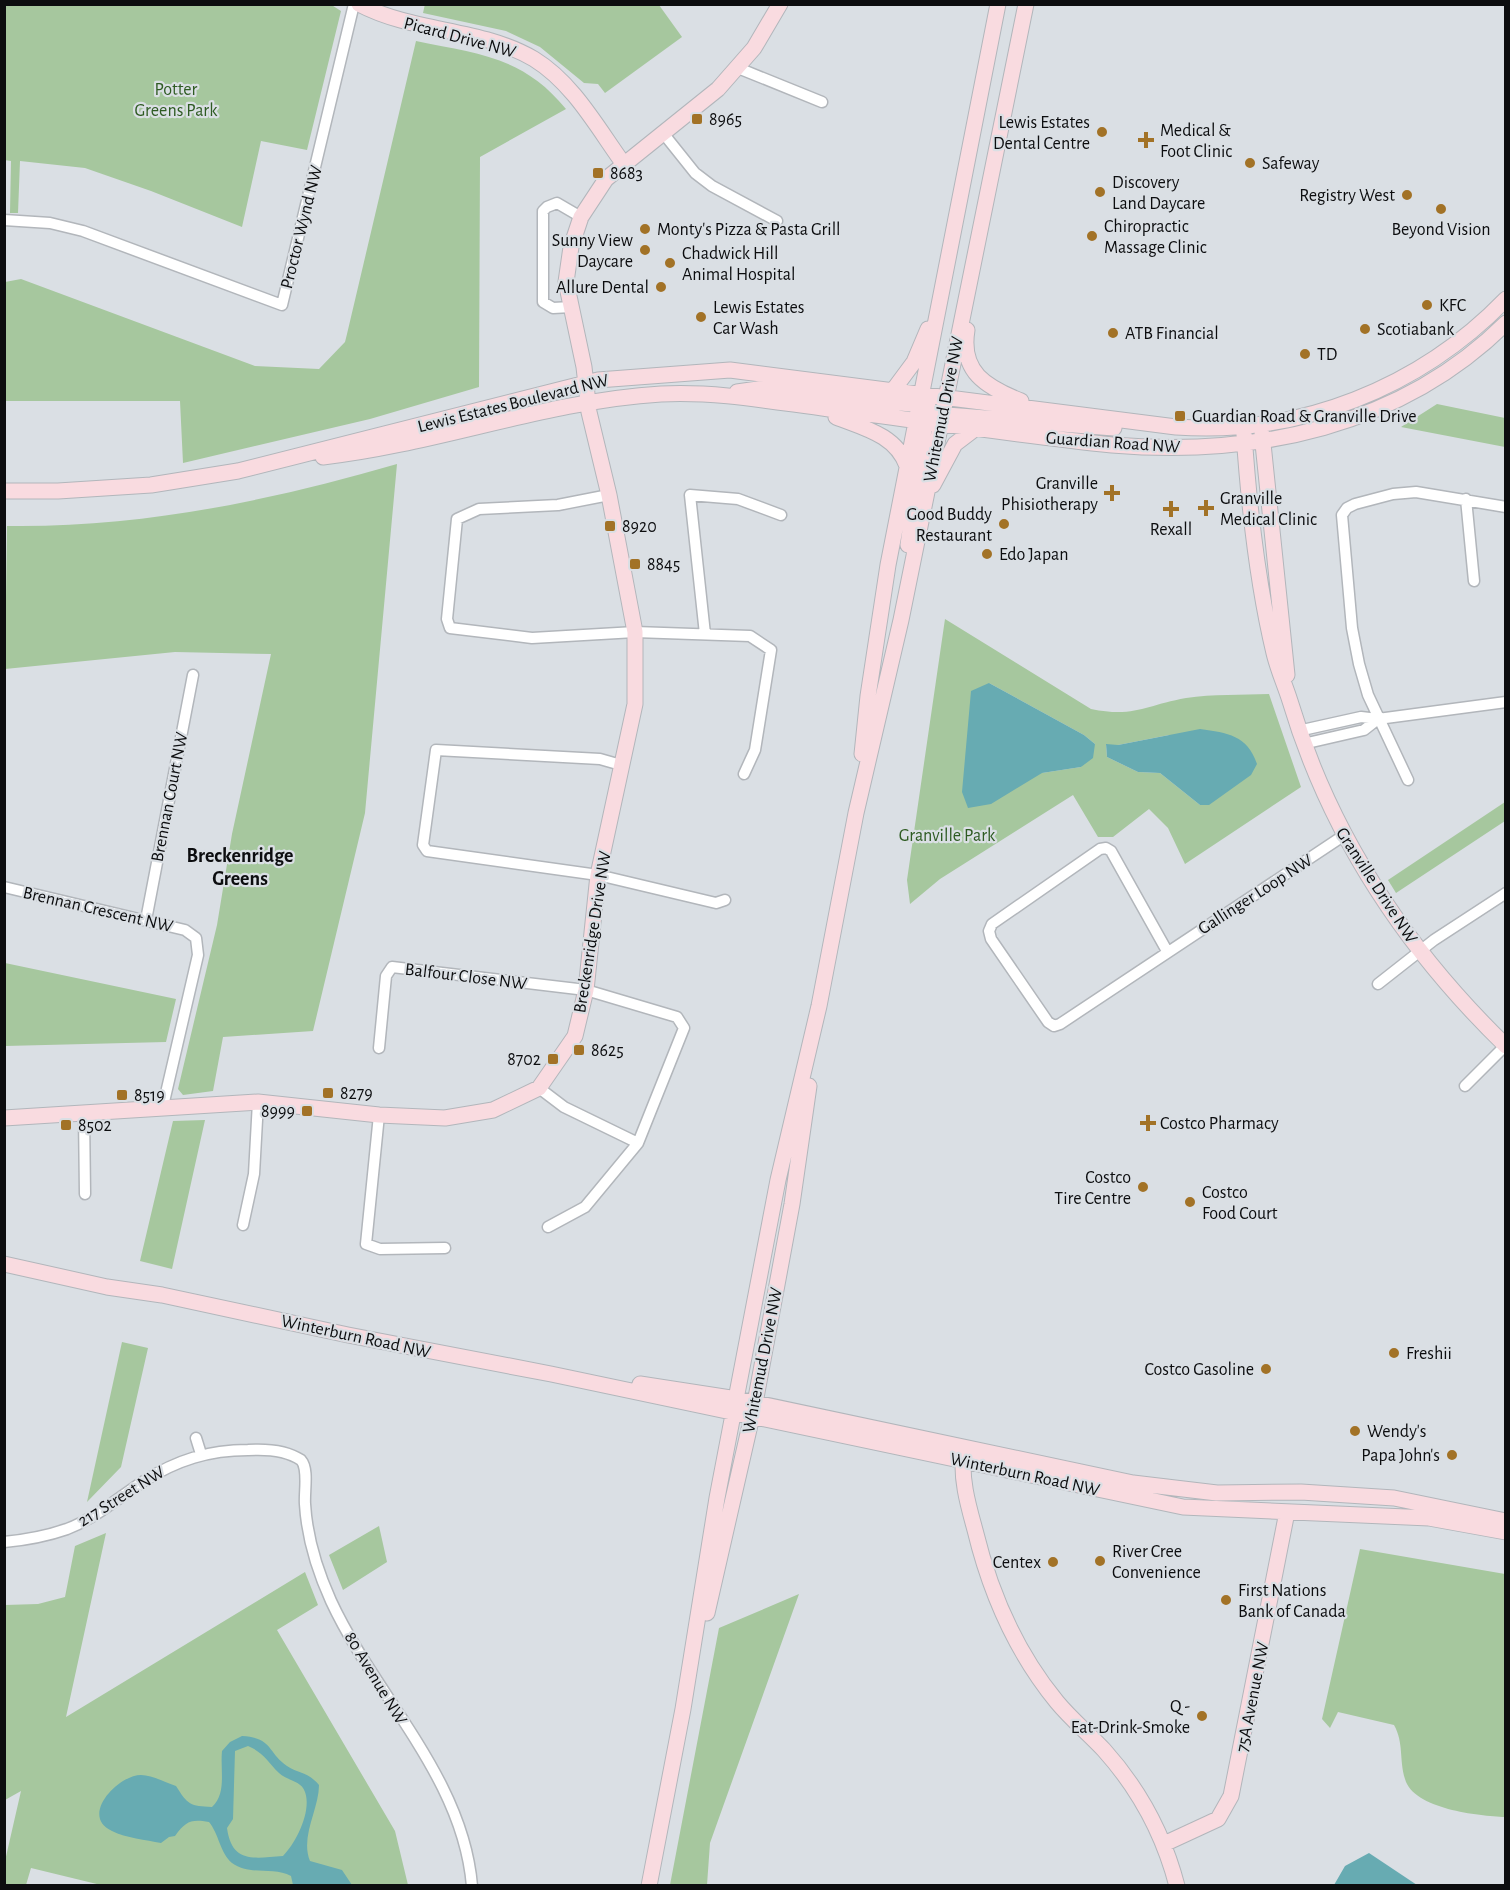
<svg xmlns="http://www.w3.org/2000/svg" width="1510" height="1890" font-family="'Alegreya Sans',sans-serif">
<rect width="100%" height="100%" fill="#dadfe4"/>
<path fill="#a6c79e" fill-rule="evenodd" d="M330,4l11,7 -34,139 -46,-9 -19,86 -91,-36 -66,-23 -65,-7 -2,52h-8l1,-52 -7,-1 1,-155z
M425,4l234,1 23,32 -77,56 -7,-9 -14,-1 -44,-36 -34,-16 -83,-18z
M416,41c62,13 107,15 150,68l-86,48 -1,230 -109,32 -187,44 -3,-62h-175v-119l16,-3 234,87 64,3 26,-27 2,-8z
M1437,404l68,14v29l-104,-20z
M397,464l-32,349 -52,218 -90,6 -10,54 -30,4 -5,-6 39,-164 15,-91 39,-180 -96,-2 -170,17 2,-143c133,2 262,-25 390,-62z
M945,619l146,90c44,9 55,-4 95,-11 27,-4 56,-3 83,-4l32,93 -116,77 -17,-36 -19,-19 -36,28h-15l-25,-42 -133,84 -30,25 -3,-24zM989,683l95,52 11,9 -14,23 -39,6zM1169,735l40,70h-9l-40,-32 -22,-1 -31,-15 -1,-12h12z
M1505,802v19l-109,72 -8,-13z
M5,963l171,36 -10,43 -161,4z
M205,1120l-33,149 -32,-8 33,-140z
M122,1342l26,6 -27,119 -34,35z
M379,1526l8,36 -44,28 -14,-35z
M106,1533l-40,184 239,-145 13,33 -41,25 118,201 13,54 -303,1 -74,-18 -5,17h-21v-24l16,-70 -16,9v-195l33,-1 27,-7 10,-51z
M1360,1549l145,25v243c-26,-1 -92,-8 -100,-38 -6,-19 -1,-36 -11,-54l-56,-13 -8,16 -8,-9z
M799,1594l-89,249 -3,42h-37l49,-257z"/>
<path fill="#67abb2" fill-rule="evenodd" d="M989,683l95,52 11,9 -2,14 -12,9 -39,6 -51,31 -23,4 -6,-16 9,-101z
M1200,729c28,4 47,6 57,35l-6,11 -42,30h-9l-40,-32 -22,-1 -31,-15 -1,-13 12,1z
M242,1736c31,2 25,16 45,30 12,8 20,5 32,19 0,24 -19,52 -9,76l32,9 10,15h-59l-2,-9c-18,-10 -42,0 -59,-13 -12,-10 -13,-29 -23,-41 -18,-3 -23,-1 -34,14l-6,1 -8,6c-15,-3 -35,-5 -49,-12 -33,-15 6,-56 29,-56 11,0 25,8 35,11 12,19 14,20 36,21 15,-14 8,-36 10,-56l8,-9zM248,1746c15,6 20,16 31,27 8,8 22,7 26,19 7,19 -9,51 -22,64 -29,2 -51,8 -56,-28l6,-9 2,-68z
M1369,1853l48,32h-83l11,-19z"/>
<g fill="none" stroke-linecap="round" stroke-linejoin="round">
<defs>
<path id="street" d="M738,68l84,34
M663,133l32,40 17,13 65,35
M4,220l46,3 33,8 199,74 72,-301
M571,307l-18,1 -10,-6v-91l4,-4 10,-4 24,14
M609,495l-51,10 -79,4 -22,10 -10,100 3,9 82,10 103,-6 115,4 21,14 -16,100 -11,24
M1466,499l8,82
M705,634l-15,-139 48,4 43,16
M1298,731l63,-14 17,2 128,-17
M1303,744l61,-14 14,-11
M621,765l-21,-6 -164,-9 -13,95 4,6 171,24 118,28 9,-3
M1408,780l-40,-85 -9,-31 -7,-36 -10,-113 5,-7 8,-4 38,-10 23,-2 90,15
M4,887l181,43 11,8 2,17 -35,151
M146,920l47,-245
M1167,951l-56,-100 -5,-3 -6,1 -108,75 -3,7 2,8 57,83 6,4 6,-2 283,-188
M1378,984l56,-44 72,-47
M379,1048l7,-72 6,-9 194,23 91,27 7,11 -46,115 -53,64 -37,20
M1465,1086l41,-41
M539,1088l25,19 74,36
M84,1114l1,80
M379,1115l-13,129 14,5 65,-1
M243,1225l11,-51 4,-72
M196,1438l5,16
M4,1542c21,-2 43,-6 63,-13 29,-11 52,-32 77,-48 33,-21 65,-31 104,-31 16,-1 38,0 53,10 8,9 3,32 4,44 2,34 12,66 26,97 44,95 132,176 141,285"/>
<path id="secondary" d="M359,4c55,29 123,24 175,55 39,24 63,68 89,104
M967,330c-7,42 19,57 54,71
M894,389l20,-27 14,-33
M737,392l21,-3 153,15 17,-1
M934,414l180,14
M836,417c28,11 60,18 71,49
M1244,434c5,73 13,148 30,219 4,17 11,32 16,48 40,134 116,248 216,345
M1262,434l25,241
M323,457c114,-13 223,-56 338,-63 56,-3 113,8 168,15 94,12 189,26 283,36 144,12 289,-18 394,-122
M933,485l22,-41 21,-16
M4,491h54l93,-6 87,-14 360,-91 132,-10 446,57c123,9 244,-39 330,-128
M908,545l18,-130
M862,754l6,-58 20,-131 110,-561
M4,1118l254,-16 121,13 66,3 48,-8 46,-22 36,-52 11,-46 12,-115 37,-171v-72l-26,-137 -20,-83 -5,-45 -18,-85 5,-35 10,-30 25,-38 112,-90 36,-41 26,-44
M4,1264l103,23 55,8 186,40 203,39 632,133 246,11 77,14
M640,1384l97,15 396,84 84,10 84,-1 93,6 112,23
M964,1454c-4,24 5,54 11,76 15,62 41,122 82,172 14,17 32,32 47,48 35,39 60,86 73,136
M707,1613l48,-210 37,-199 17,-118
M1164,1844l54,-25 13,-23 56,-284
M649,1886l34,-177 34,-211 61,-318 41,-174 37,-193 45,-193 125,-616"/>
</defs>
<use href="#street" stroke="#b2b6bb" stroke-width="13"/>
<use href="#secondary" stroke="#b2b6bb" stroke-width="17"/>
<use href="#street" stroke="#fff" stroke-width="10"/>
<use href="#secondary" stroke="#f9dbe0" stroke-width="15"/>
</g>
<g fill="#a27226" stroke="#dadfe4" stroke-width="2">
<rect x="691" y="113" width="12" height="12" rx="3"/>
<circle cx="1102" cy="132" r="6"/>
<path d="M1143 131h6v6h6v6h-6v6h-6v-6h-6v-6h6z"/>
<circle cx="1250" cy="163" r="6"/>
<rect x="592" y="167" width="12" height="12" rx="3"/>
<circle cx="1100" cy="192" r="6"/>
<circle cx="1407" cy="195" r="6"/>
<circle cx="1441" cy="209" r="6"/>
<circle cx="645" cy="229" r="6"/>
<circle cx="1092" cy="236" r="6"/>
<circle cx="645" cy="250" r="6"/>
<circle cx="670" cy="263" r="6"/>
<circle cx="661" cy="287" r="6"/>
<circle cx="1427" cy="305" r="6"/>
<circle cx="701" cy="317" r="6"/>
<circle cx="1365" cy="329" r="6"/>
<circle cx="1113" cy="333" r="6"/>
<circle cx="1305" cy="354" r="6"/>
<rect x="1174" y="410" width="12" height="12" rx="3"/>
<path d="M1109 484h6v6h6v6h-6v6h-6v-6h-6v-6h6z"/>
<path d="M1203 499h6v6h6v6h-6v6h-6v-6h-6v-6h6z"/>
<path d="M1168 500h6v6h6v6h-6v6h-6v-6h-6v-6h6z"/>
<circle cx="1004" cy="524" r="6"/>
<rect x="604" y="520" width="12" height="12" rx="3"/>
<circle cx="987" cy="554" r="6"/>
<rect x="629" y="558" width="12" height="12" rx="3"/>
<rect x="573" y="1044" width="12" height="12" rx="3"/>
<rect x="547" y="1053" width="12" height="12" rx="3"/>
<rect x="322" y="1087" width="12" height="12" rx="3"/>
<rect x="116" y="1089" width="12" height="12" rx="3"/>
<rect x="301" y="1105" width="12" height="12" rx="3"/>
<path d="M1145 1114h6v6h6v6h-6v6h-6v-6h-6v-6h6z"/>
<rect x="60" y="1119" width="12" height="12" rx="3"/>
<circle cx="1143" cy="1187" r="6"/>
<circle cx="1190" cy="1202" r="6"/>
<circle cx="1394" cy="1353" r="6"/>
<circle cx="1266" cy="1369" r="6"/>
<circle cx="1355" cy="1431" r="6"/>
<circle cx="1452" cy="1455" r="6"/>
<circle cx="1100" cy="1561" r="6"/>
<circle cx="1053" cy="1562" r="6"/>
<circle cx="1226" cy="1600" r="6"/>
<circle cx="1202" cy="1716" r="6"/>
</g>
<g text-anchor="middle" stroke-width="4.5" stroke-linejoin="round" paint-order="stroke">
<g font-size="18" fill="#0c0d0f" stroke="#dadfe4">
<text transform="translate(460 37) rotate(15)" y="6">Picard Drive NW</text>
<text transform="translate(301 227) rotate(-76)" y="6">Proctor Wynd NW</text>
<text transform="translate(513 403) rotate(-14)" y="6">Lewis Estates Boulevard NW</text>
<text transform="translate(943 409) rotate(-79)" y="6">Whitemud Drive NW</text>
<text transform="translate(1113 442) rotate(4)" y="6">Guardian Road NW</text>
<text transform="translate(169 797) rotate(-79)" y="6">Brennan Court NW</text>
<text transform="translate(1377 885) rotate(57)" y="6">Granville Drive NW</text>
<text transform="translate(1255 894) rotate(-33)" y="6">Gallinger Loop NW</text>
<text transform="translate(98 909) rotate(13)" y="6">Brennan Crescent NW</text>
<text transform="translate(592 932) rotate(-81)" y="6">Breckenridge Drive NW</text>
<text transform="translate(466 976) rotate(7)" y="6">Balfour Close NW</text>
<text transform="translate(356 1336) rotate(12)" y="6">Winterburn Road NW</text>
<text transform="translate(762 1360) rotate(-79)" y="6">Whitemud Drive NW</text>
<text transform="translate(1025 1474) rotate(12)" y="6">Winterburn Road NW</text>
<text transform="translate(121 1496) rotate(-32)" y="6">217 Street NW</text>
<text transform="translate(376 1678) rotate(59)" y="6">80 Avenue NW</text>
<text transform="translate(1252 1697) rotate(-79)" y="6">75A Avenue NW</text>
</g>
<g font-size="18" fill="#2e5b22" stroke="#dadfe4">
<text x="176" y="95">Potter<tspan x="176" dy="21">Greens Park</tspan></text>
<text x="947" y="841">Granville Park</text>
</g>
<g font-size="18" fill="#0c0d0f" stroke="#dadfe4" text-anchor="start">
<text x="709" y="125">8965</text>
<text x="1090" y="128" text-anchor="end">Lewis Estates<tspan x="1090" dy="21">Dental Centre</tspan></text>
<text x="1160" y="136">Medical &amp;<tspan x="1160" dy="21">Foot Clinic</tspan></text>
<text x="1262" y="169">Safeway</text>
<text x="610" y="179">8683</text>
<text x="1112" y="188">Discovery<tspan x="1112" dy="21">Land Daycare</tspan></text>
<text x="1395" y="201" text-anchor="end">Registry West</text>
<text x="1104" y="232">Chiropractic<tspan x="1104" dy="21">Massage Clinic</tspan></text>
<text x="657" y="235">Monty's Pizza &amp; Pasta Grill</text>
<text x="1441" y="235" text-anchor="middle">Beyond Vision</text>
<text x="633" y="246" text-anchor="end">Sunny View<tspan x="633" dy="21">Daycare</tspan></text>
<text x="682" y="259">Chadwick Hill<tspan x="682" dy="21">Animal Hospital</tspan></text>
<text x="649" y="293" text-anchor="end">Allure Dental</text>
<text x="1439" y="311">KFC</text>
<text x="713" y="313">Lewis Estates<tspan x="713" dy="21">Car Wash</tspan></text>
<text x="1377" y="335">Scotiabank</text>
<text x="1125" y="339">ATB Financial</text>
<text x="1317" y="360">TD</text>
<text x="1192" y="422">Guardian Road &amp; Granville Drive</text>
<text x="1098" y="489" text-anchor="end">Granville<tspan x="1098" dy="21">Phisiotherapy</tspan></text>
<text x="1220" y="504">Granville<tspan x="1220" dy="21">Medical Clinic</tspan></text>
<text x="992" y="520" text-anchor="end">Good Buddy<tspan x="992" dy="21">Restaurant</tspan></text>
<text x="622" y="532">8920</text>
<text x="1171" y="535" text-anchor="middle">Rexall</text>
<text x="999" y="560">Edo Japan</text>
<text x="647" y="570">8845</text>
<text x="591" y="1056">8625</text>
<text x="541" y="1065" text-anchor="end">8702</text>
<text x="340" y="1099">8279</text>
<text x="134" y="1101">8519</text>
<text x="295" y="1117" text-anchor="end">8999</text>
<text x="1160" y="1129">Costco Pharmacy</text>
<text x="78" y="1131">8502</text>
<text x="1131" y="1183" text-anchor="end">Costco<tspan x="1131" dy="21">Tire Centre</tspan></text>
<text x="1202" y="1198">Costco<tspan x="1202" dy="21">Food Court</tspan></text>
<text x="1406" y="1359">Freshii</text>
<text x="1254" y="1375" text-anchor="end">Costco Gasoline</text>
<text x="1367" y="1437">Wendy's</text>
<text x="1440" y="1461" text-anchor="end">Papa John's</text>
<text x="1112" y="1557">River Cree<tspan x="1112" dy="21">Convenience</tspan></text>
<text x="1041" y="1568" text-anchor="end">Centex</text>
<text x="1238" y="1596">First Nations<tspan x="1238" dy="21">Bank of Canada</tspan></text>
<text x="1190" y="1712" text-anchor="end">Q -<tspan x="1190" dy="21">Eat-Drink-Smoke</tspan></text>
</g>
<g font-size="20" font-weight="bold" fill="#0c0d0f" stroke="#dadfe4">
<text x="240" y="862">Breckenridge<tspan x="240" dy="23">Greens</tspan></text>
</g>
</g>
<rect width="1510" height="1890" fill="none" stroke="#0c0d0f" stroke-width="12"/>
</svg>
